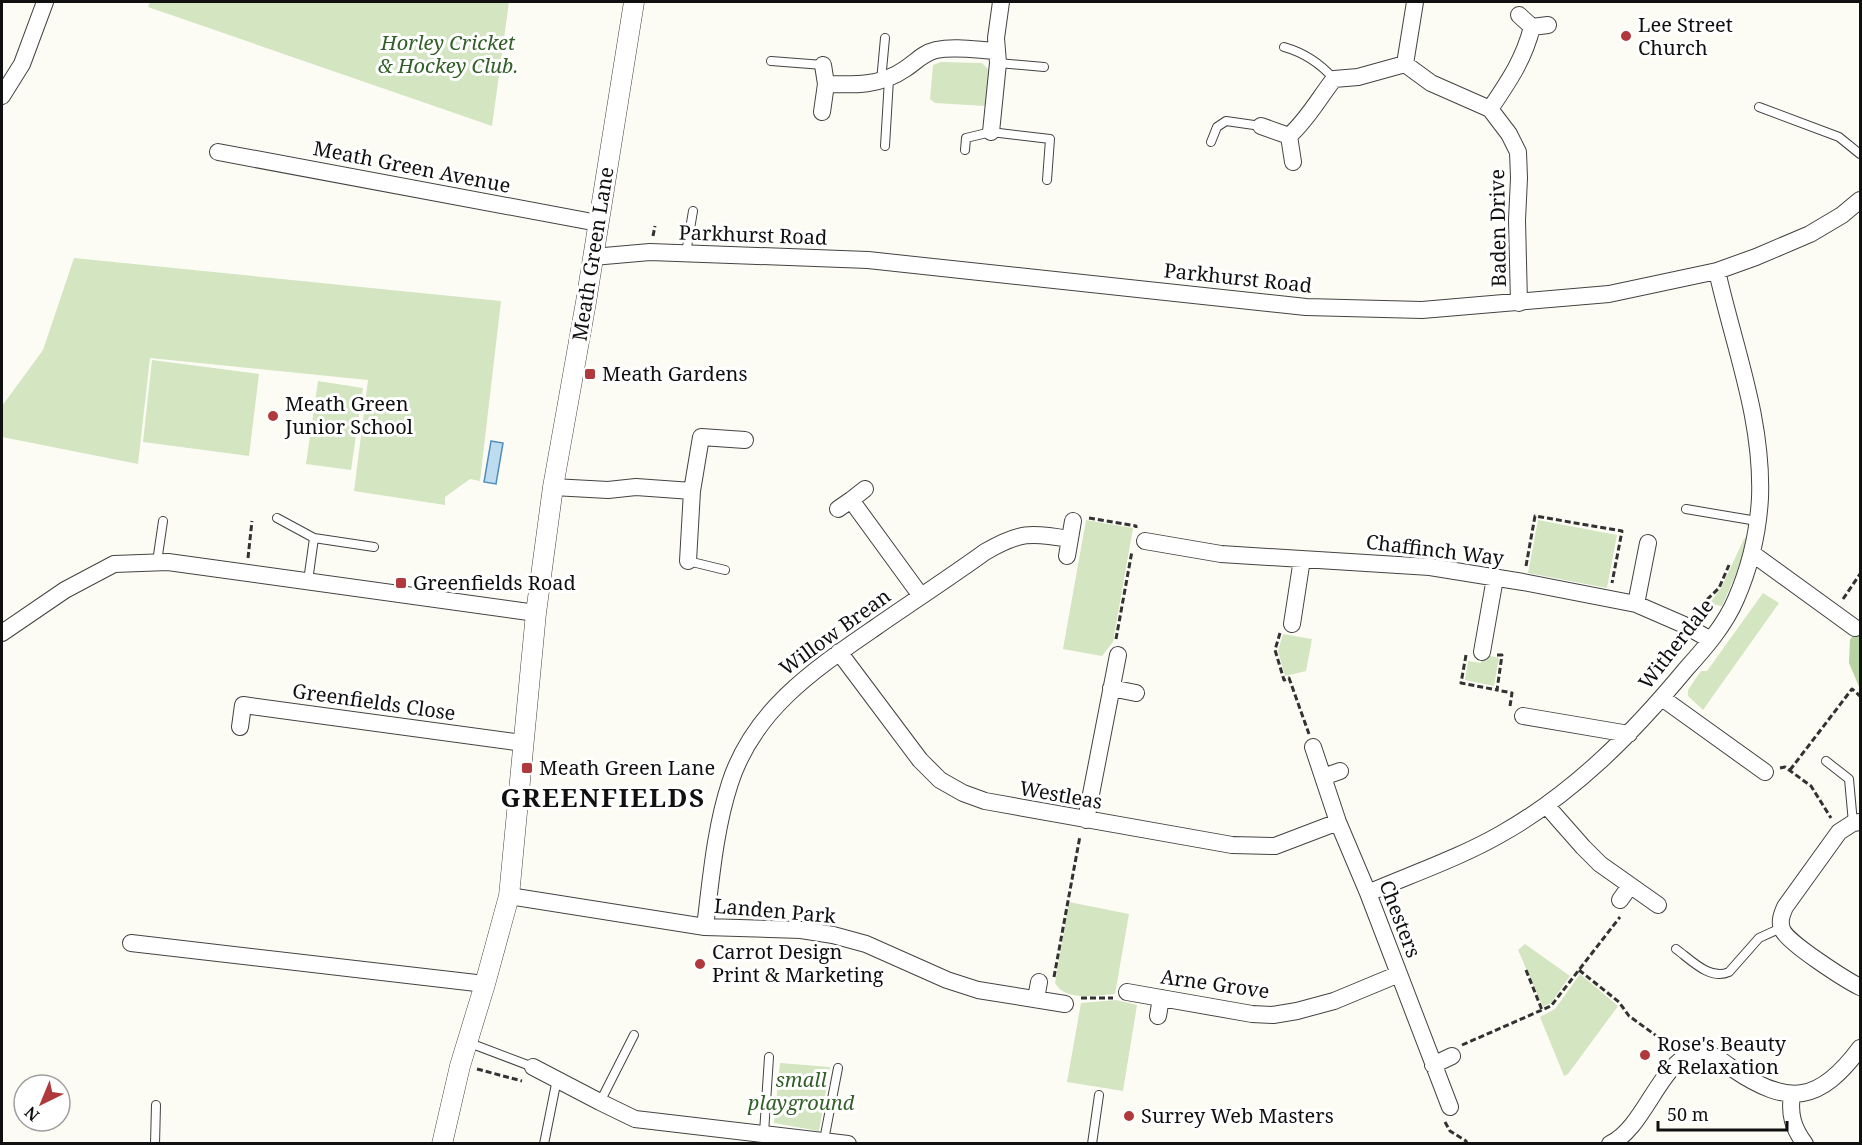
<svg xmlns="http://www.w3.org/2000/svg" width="1862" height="1145" font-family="'Noto Serif',serif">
<rect width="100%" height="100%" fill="#fdfcf4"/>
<path fill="#d3e5c1" d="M150,2h359l-17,124 -344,-119z
M941,62l41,1 7,7 -4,36 -50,-3 -5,-4 3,-34z
M74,258l427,43 -21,180 -10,-2 -25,18v8l-91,-14 14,-111 -218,-22 -12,106 -136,-27v-31l41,-56z
M152,360l107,14 -10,82 -106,-14z
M318,381l45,7 -12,82 -45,-6z
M1086,520l47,8 -20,114 -11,14 -39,-7z
M1538,520l79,15 -10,53 -79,-15z
M1747,537l-4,21 -21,48 -13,-2 12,-16 23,-49z
M1763,593l16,10 -76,107 -15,-14v-6l13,-19h6z
M1283,634l29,5 -6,32 -21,5 -7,-25z
M1482,654l17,4 -5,28 -29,-6 3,-19 13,2z
M1069,902l60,12 -14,80c-17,1 -50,8 -60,-11z
M1525,944l45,32 -19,27 -8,4 -25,-57z
M1580,974l38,32 -50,68 -4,2 -24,-59 15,-8z
M1116,1000l21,5 -14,86 -56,-9 14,-79z
M780,1063l50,4 -11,64 -45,-8z"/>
<path fill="#b7d3a2" d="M1860,623v66l-11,-26 1,-23z"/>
<path fill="#bedcef" stroke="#4f8ebd" stroke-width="1.5" d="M491,441l12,2 -7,41 -12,-2z"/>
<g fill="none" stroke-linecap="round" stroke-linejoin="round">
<defs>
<path id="service" d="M1284,47c21,6 36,16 50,32
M771,61l52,4
M998,63l46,4
M881,81l4,-43
M1759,107l80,30 21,17
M1211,142l6,-15 9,-6 35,5
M885,146l4,-67
M965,150l1,-12 25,-6 59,7 -3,41
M686,253l7,-42
M1686,509l71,12
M277,518l37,20 -6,43
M314,538l60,9
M688,561l37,9
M157,562l6,-41
M1826,761l23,18 4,44
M1676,949c14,10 34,32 53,23l30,-34 22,-10
M467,1042l66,25
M600,1102l34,-67
M764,1133l5,-76
M824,1140l14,-72
M155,1144l1,-39
M544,1144l13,-65
M1092,1144l7,-49"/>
<path id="minor" d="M1532,27l16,-2
M1405,64l26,19 59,26 19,25 9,18 1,26 -2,42 2,83
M1405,64l10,-62
M826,84c28,1 55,2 79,-15 11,-7 18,-16 31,-19 19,-4 41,0 60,1
M2,96l20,-32 23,-62
M1490,109c19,-28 34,-50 42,-82l-13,-12
M822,112l4,-28 -3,-19
M1261,126l28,10c19,-17 30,-38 45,-57l24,-2 47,-13
M991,132l7,-69 -2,-25 5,-36
M1289,136l4,26
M218,152l380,71
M593,257l57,-5 218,8 438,47 116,3 187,-16 108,-23 39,-14 54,-23 32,-19 18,-15
M553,487l55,3 28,-3 56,4
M851,500l14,-11
M838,509l13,-9 70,96
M1145,541l76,13 209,13 93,15 113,22 46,20 29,16
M1753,554l102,74
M1067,556l6,-35
M688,561l4,-70 9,-54 44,3
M1636,604l12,-61
M1292,624l10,-65
M2,633l63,-43 49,-26 54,-2 368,51
M839,652l81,108 20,20 23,13 22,8 247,44 43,1 63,-24
M1482,652l13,-74
M1111,688l25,5
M1662,698l103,74
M1523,716l106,18
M240,727l3,-22 280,38
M1313,747l25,75 30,71 82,214
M1323,777l17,-6
M1546,805l37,42 17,17 58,41
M1086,820l32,-165
M1860,822l-7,1 -14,9 -54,75c-3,7 -6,14 -3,22 4,13 64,51 78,58
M1368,893c44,-19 91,-35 133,-59 73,-41 132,-101 185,-165 19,-21 39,-44 50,-70 14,-32 22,-66 24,-101 3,-79 -26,-151 -43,-227
M509,896l196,31 96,3 32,5 33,9 81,36 31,10 87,14
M1620,900l10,-14
M705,927c6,-48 10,-98 25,-144 24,-74 85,-114 146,-156 36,-25 73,-49 109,-75 34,-20 46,-20 84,-13
M131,943l354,41
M1127,992l125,22 21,1 24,-4 37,-10 65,-27
M1036,999l3,-17
M1158,1016l3,-18
M1433,1065l19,-9
M533,1067l67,35 35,17 213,25
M1792,1095c-3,19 1,33 13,49
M1610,1144c34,-16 49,-79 82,-90 16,-5 29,6 41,15 56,38 87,33 127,-21"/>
<path id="tertiary" d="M442,1144l18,-78 25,-82 24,-88 27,-283 17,-126 33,-185 48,-300"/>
</defs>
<use href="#service" stroke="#434343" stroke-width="10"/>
<use href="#minor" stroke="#434343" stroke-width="18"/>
<use href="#tertiary" stroke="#434343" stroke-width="21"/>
<path stroke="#323232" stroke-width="3" stroke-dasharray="6 3" stroke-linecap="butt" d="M653,236l2,-10
M1089,518l47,8v2
M248,558l4,-37
M1526,566l9,-50 87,15 -10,52
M1843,599l17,-25
M1694,612l25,-24 10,-23
M1280,633l-5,17 9,30 5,-2 20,56
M1116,639l16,-88
M1466,655l-5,28 36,7
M1497,655h5l-5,35 15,3 -2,13
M1780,768l5,-1 26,19 20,32
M1790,770l62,-81 8,7
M1526,970l16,40
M1579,970l40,32 10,14 43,31
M1054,977l26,-141
M1081,998h32
M1462,1045l89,-39 69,-89
M477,1069l45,12
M1445,1122l5,9 16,10 1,3"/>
<use href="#service" stroke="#fff" stroke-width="8"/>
<use href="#minor" stroke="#fff" stroke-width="16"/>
<use href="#tertiary" stroke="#fff" stroke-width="20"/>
</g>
<g fill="#af393c" stroke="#fff" stroke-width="2">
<circle cx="1626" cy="36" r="6"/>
<rect x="584" y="368" width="12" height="12" rx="3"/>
<circle cx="273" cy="416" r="6"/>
<rect x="395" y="577" width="12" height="12" rx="3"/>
<rect x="521" y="762" width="12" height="12" rx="3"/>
<circle cx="700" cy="964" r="6"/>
<circle cx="1645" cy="1055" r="6"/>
<circle cx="1129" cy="1116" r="6"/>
</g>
<g text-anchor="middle" stroke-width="6" stroke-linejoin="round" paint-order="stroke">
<g font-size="20" fill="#101010" stroke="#fff" text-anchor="start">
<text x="1638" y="32">Lee Street<tspan x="1638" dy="23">Church</tspan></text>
<text x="602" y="381">Meath Gardens</text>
<text x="285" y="411">Meath Green<tspan x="285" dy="23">Junior School</tspan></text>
<text x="413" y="590">Greenfields Road</text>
<text x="539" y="775">Meath Green Lane</text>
<text x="712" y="959">Carrot Design<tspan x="712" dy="23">Print &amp; Marketing</tspan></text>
<text x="1657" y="1051">Rose's Beauty<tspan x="1657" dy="23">&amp; Relaxation</tspan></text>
<text x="1141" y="1123">Surrey Web Masters</text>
</g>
<g font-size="20" font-style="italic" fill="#326028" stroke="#fff">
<text x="448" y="50">Horley Cricket<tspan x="448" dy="23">&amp; Hockey Club.</tspan></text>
<text x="801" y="1087">small<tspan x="801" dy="23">playground</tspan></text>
</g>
<g font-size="20" fill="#101010" stroke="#fff">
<text transform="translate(412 167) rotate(11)" y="7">Meath Green Avenue</text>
<text transform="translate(1498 228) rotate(-91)" y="7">Baden Drive</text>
<text transform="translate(753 235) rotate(2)" y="7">Parkhurst Road</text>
<text transform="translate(593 254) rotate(-81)" y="7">Meath Green Lane</text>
<text transform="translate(1238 278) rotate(6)" y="7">Parkhurst Road</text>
<text transform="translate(1435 550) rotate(7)" y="7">Chaffinch Way</text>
<text transform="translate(835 632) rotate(-36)" y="7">Willow Brean</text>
<text transform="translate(1676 644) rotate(-52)" y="7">Witherdale</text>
<text transform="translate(374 702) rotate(8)" y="7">Greenfields Close</text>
<text transform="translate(1061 795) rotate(10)" y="7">Westleas</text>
<text transform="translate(775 911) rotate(5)" y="7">Landen Park</text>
<text transform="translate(1400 919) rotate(69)" y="7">Chesters</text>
<text transform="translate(1215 984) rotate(8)" y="7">Arne Grove</text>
</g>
<g font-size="26" font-weight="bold" letter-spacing="1.5" fill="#101010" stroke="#fff">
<text x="603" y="807">GREENFIELDS</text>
</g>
</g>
<rect width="1862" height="1145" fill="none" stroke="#101010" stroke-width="6"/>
<g transform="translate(42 1103) rotate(223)"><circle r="28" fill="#ffffff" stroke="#9f9f9f" stroke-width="1.5"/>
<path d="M0-4.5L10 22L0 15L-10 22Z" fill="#af393c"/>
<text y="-9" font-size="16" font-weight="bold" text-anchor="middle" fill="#101010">N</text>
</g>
<path d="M1658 1121v9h129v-9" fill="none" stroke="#101010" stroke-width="3"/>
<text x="1667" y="1121" font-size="18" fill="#101010" stroke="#ffffff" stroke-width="4.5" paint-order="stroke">50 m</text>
</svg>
